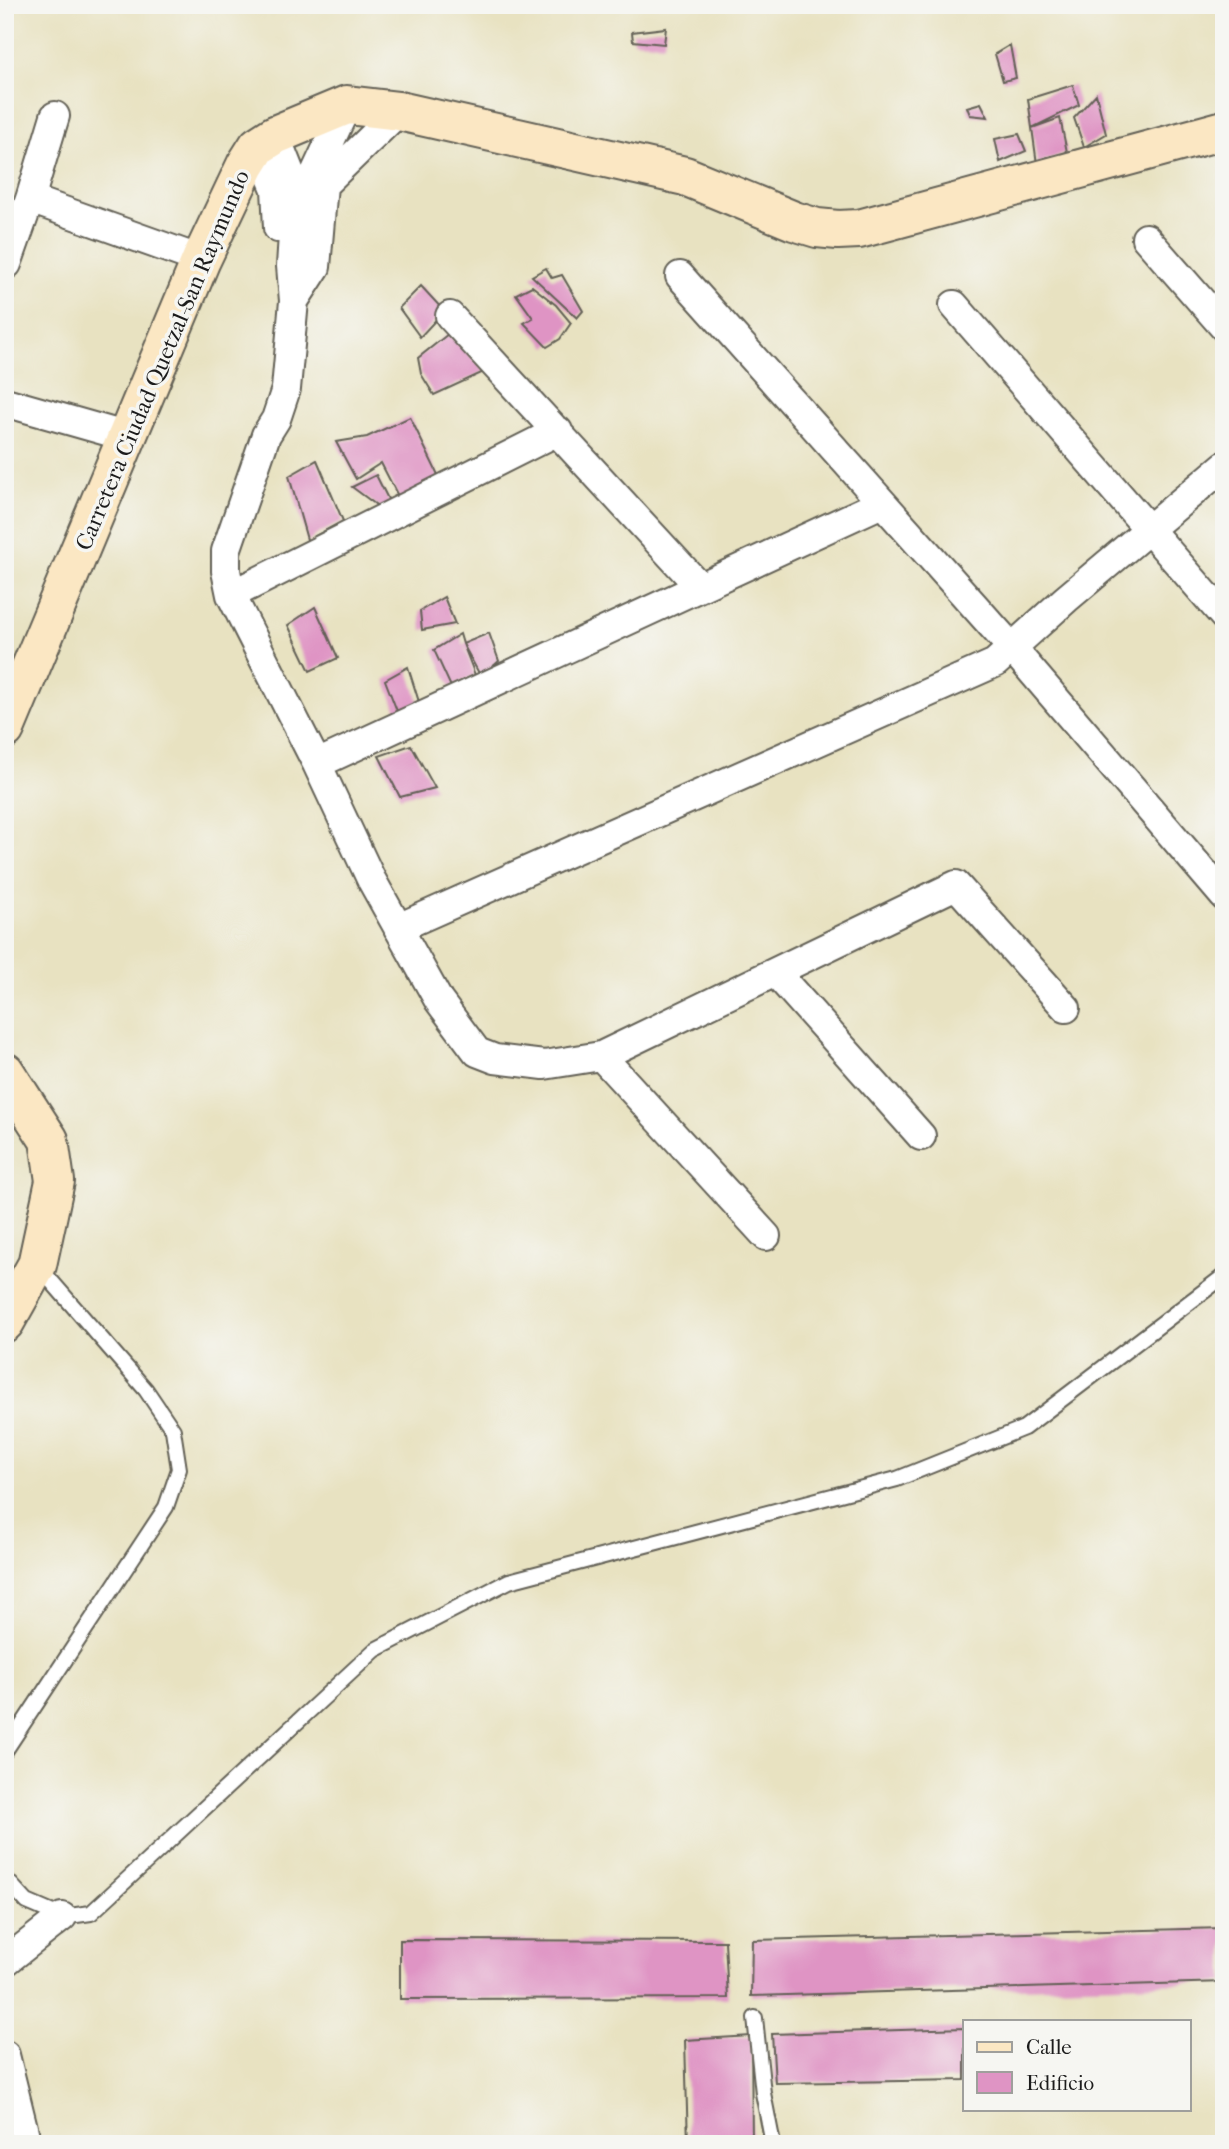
<svg xmlns="http://www.w3.org/2000/svg" width="1229" height="2149" font-family="'IM FELL French Canon',serif">
<rect width="100%" height="100%" fill="#f6f6f2"/>
<filter id="ink" filterUnits="userSpaceOnUse"><feTurbulence type="fractalNoise" baseFrequency=".0143" numOctaves="2"/><feDisplacementMap in="SourceGraphic" scale="14" xChannelSelector="R" yChannelSelector="G"/><feConvolveMatrix kernelMatrix="1 2 1 2 8 2 1 2 1" color-interpolation-filters="sRGB"/></filter>
<filter id="wash" filterUnits="userSpaceOnUse"><feTurbulence type="fractalNoise" baseFrequency=".00686" numOctaves="4" result="noise"/><feDisplacementMap in="SourceGraphic" scale="28" xChannelSelector="R" yChannelSelector="G"/><feGaussianBlur stdDeviation="1.57" result="paint"/><feColorMatrix in="noise" values="0 0 0 0 0 0 0 0 0 0 0 0 0 0 0 0 0 1.4 0 .05"/><feComposite in="paint" operator="in"/></filter>
<g filter="url(#wash)">
<rect width="100%" height="100%" fill="#e8e2c1"/>
<g id="blocks">
<path fill="#df94c4" d="M666,28l-2,16 -31,-3 -1,-9z
M1010,45l6,33 -13,3 -8,-27z
M1073,85l6,20 -47,23 -4,-29z
M1096,94l10,40 -22,13 -10,-29z
M981,103l7,14 -18,-2 -3,-8z
M1060,118l7,34 -30,12 -5,-36z
M1019,134l7,17 -26,11 -5,-23z
M546,268l6,10 10,-3 21,36 -6,7 -45,-42z
M421,286l23,25 -24,26 -21,-29z
M532,286l24,19 15,18 -11,16 -13,8 -23,-24 9,-5 -17,-24z
M448,334l38,37 -52,24 -13,-21 -3,-16z
M410,417l31,64 -41,19 -19,-37 -25,16 -20,-37 31,-5z
M317,460l26,61 -28,15 -7,7 -19,-67z
M376,475l15,30 -8,5 -31,-23z
M444,597l11,27 -33,6 -2,-19z
M315,607l23,51 -28,13 -22,-46z
M489,633l10,28 -18,16 -18,-33 12,31 -24,12 -17,-37 26,-16 3,10z
M408,667l11,35 -22,9 -12,-31z
M411,745l24,43 -35,9 -21,-41z
M1224,1928v54l-473,14 1,-56z
M400,1940l325,1 3,57 -328,1z
M965,2028v52l-190,3 -3,-49z
M751,2036l1,108h-64l-3,-104z"/>
</g>
</g>
<g filter="url(#ink)">
<use href="#blocks" fill-opacity="0" stroke="#636156" stroke-width="2"/>
<g fill="none" stroke-linecap="round" stroke-linejoin="round">
<defs>
<path id="lane" d="M5,1751l161,-244 13,-38 -6,-39 -27,-40 -107,-123
M5,1878l22,24 35,15 29,-4 284,-263 134,-69 388,-102 127,-51 200,-152
M755,2018l8,75 10,51"/>
<path id="street" d="M275,135l21,53 -5,78 3,35 -8,88 -10,30 -10,16 -40,116v20l5,24 86,169 54,115 68,122 38,51 18,7 49,6 57,-9 355,-171 110,123
M258,146l18,43 2,39
M310,193l1,-11 36,-77
M30,199l171,61
M1146,238l78,89
M7,264l23,-65 25,-83
M680,276l332,372 212,248
M294,301l22,-34 7,-82 76,-74
M954,305l270,311
M450,316l250,271
M5,402l123,35
M231,595l327,-164
M317,764l565,-261
M398,928l597,-265 71,-64 158,-133
M776,973l145,163
M601,1056l165,180
M5,1962l57,-45
M5,2055l22,89"/>
<path id="secondary" d="M5,729l196,-469 45,-95 12,-19 17,-11 72,-30 52,6 286,65 109,45 23,7 21,2 21,-1 365,-99
M5,1072l44,68 6,41 -18,84 -32,57"/>
</defs>
<use href="#lane" stroke="#636156" stroke-width="18"/>
<use href="#street" stroke="#636156" stroke-width="32"/>
<use href="#secondary" stroke="#636156" stroke-width="42"/>
<use href="#lane" stroke="#fff" stroke-width="14"/>
<use href="#street" stroke="#fff" stroke-width="28"/>
<use href="#secondary" stroke="#fbe7c3" stroke-width="38"/>
</g>
</g>
<g text-anchor="middle" stroke-width="7" stroke-linejoin="round" paint-order="stroke">
<g font-size="23" fill="#1c1c1c" stroke="#f6f6f2">
<text transform="translate(162 360) rotate(-67)" y="8">Carretera Ciudad Quetzal-San Raymundo</text>
</g>
</g>
<rect width="1229" height="2149" fill="none" stroke="#f6f6f2" stroke-width="28"/>
<rect x="963" y="2020" width="228" height="91" fill="#f6f6f2" stroke="#9f9f9c" stroke-width="2"/>
<rect x="977" y="2042" width="35" height="10" fill="#fbe7c3" stroke="#9f9f9c" stroke-width="2"/>
<text x="1026" y="2054" font-size="21" fill="#1c1c1c">Calle</text>
<rect x="977" y="2072" width="35" height="21" fill="#df94c4" stroke="#9f9f9c" stroke-width="2"/>
<text x="1026" y="2090" font-size="21" fill="#1c1c1c">Edificio</text>
</svg>
